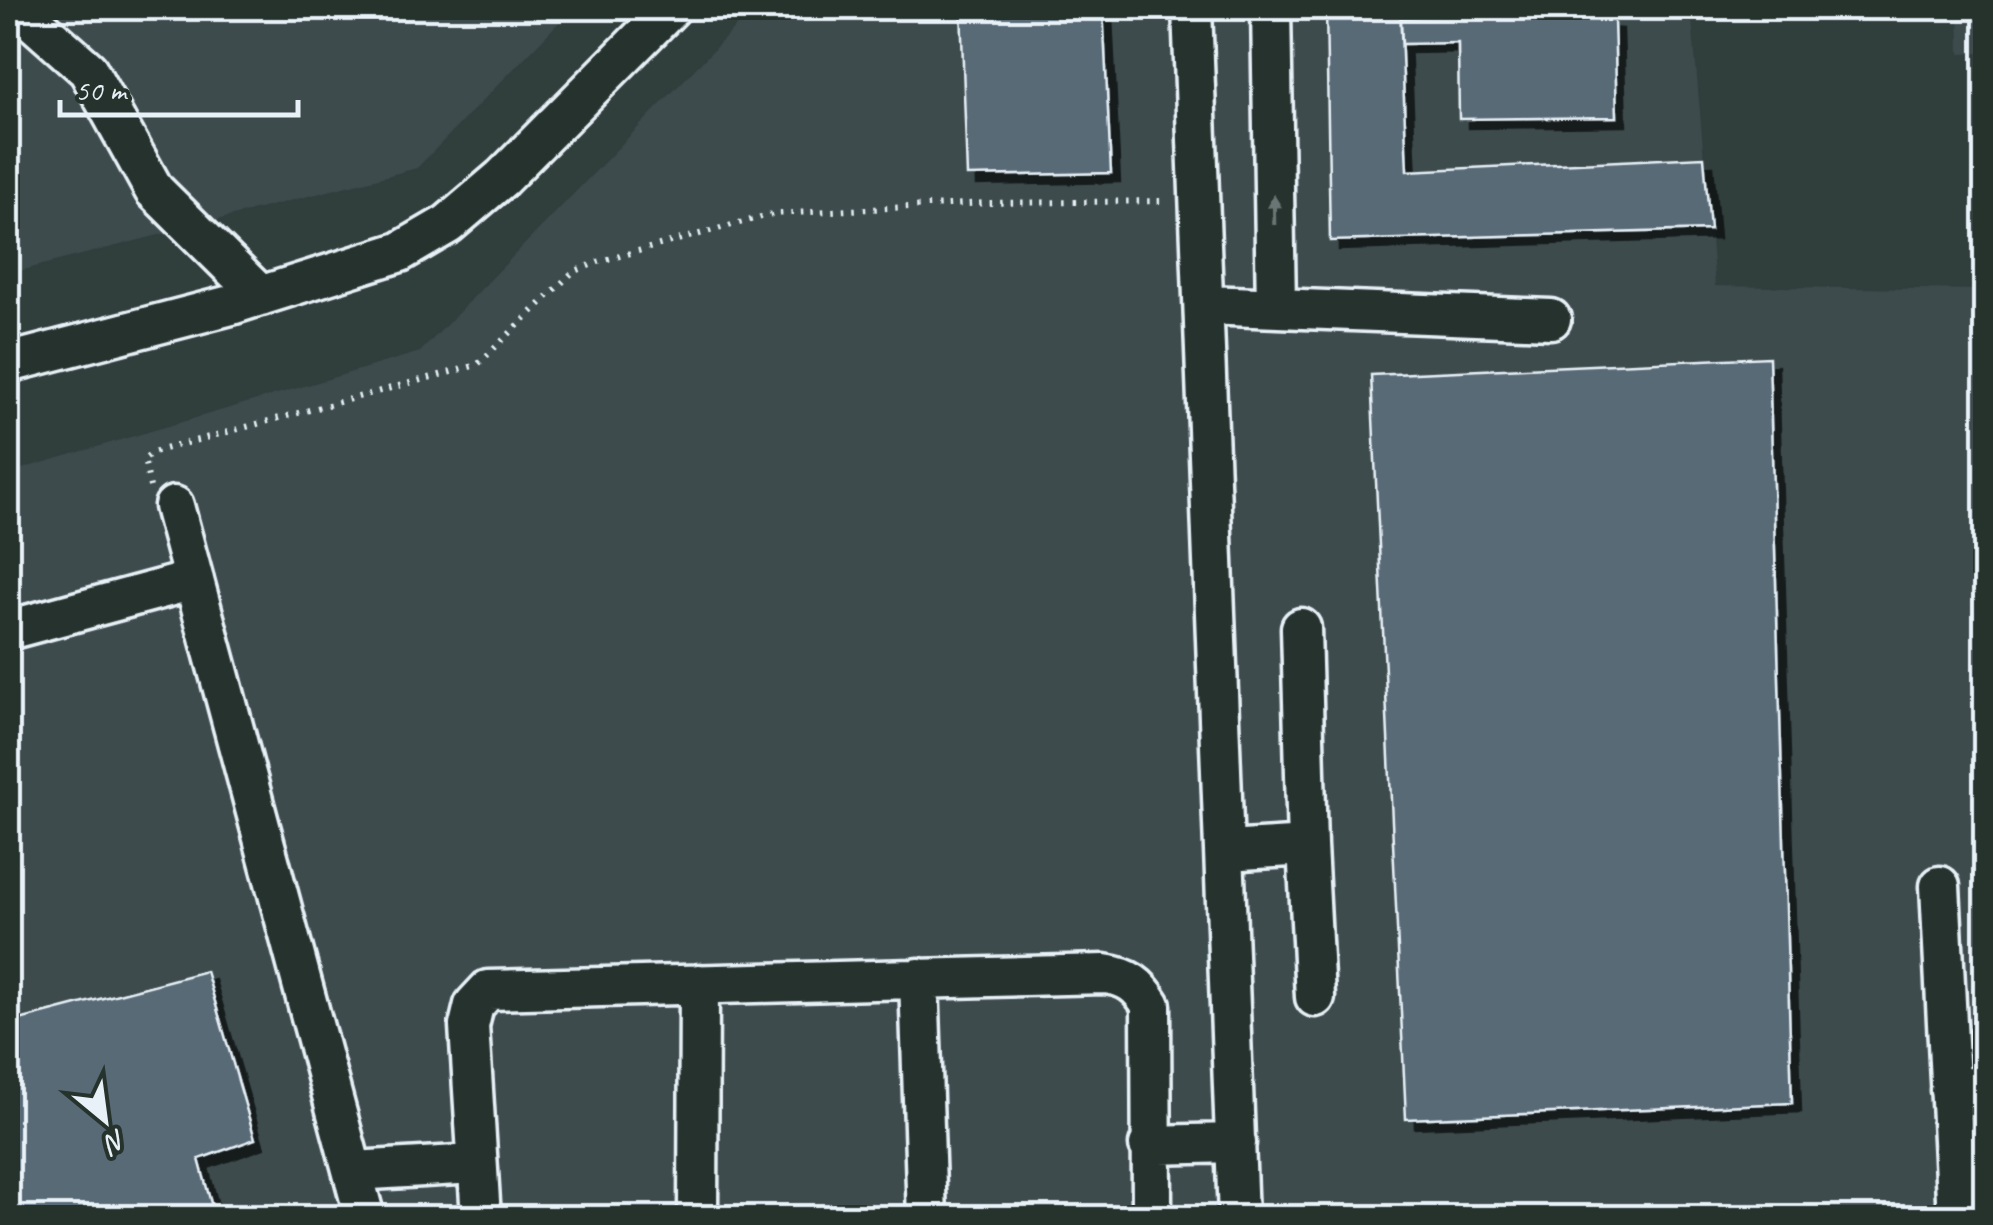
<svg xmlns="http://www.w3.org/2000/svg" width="1993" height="1225" font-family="Caveat,sans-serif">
<defs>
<filter id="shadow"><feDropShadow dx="9" dy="9" stdDeviation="0" flood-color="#0009"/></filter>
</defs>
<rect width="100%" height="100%" fill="#303e3c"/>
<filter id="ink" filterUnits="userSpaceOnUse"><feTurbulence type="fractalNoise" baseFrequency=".01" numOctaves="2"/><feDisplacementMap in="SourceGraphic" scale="20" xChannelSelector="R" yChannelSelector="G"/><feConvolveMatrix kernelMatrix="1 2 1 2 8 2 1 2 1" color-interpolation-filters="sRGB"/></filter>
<g filter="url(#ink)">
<path fill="#3c4b4d" d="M8,8h565l-156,160 -409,106z
M754,8h937l24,278 270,4v927l-1977,1v-745l412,-121z
M1959,8h26v45l-25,1z"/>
<path fill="#586a76" stroke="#e8f1f8" stroke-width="2.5" filter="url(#shadow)" d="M961,8h142l8,165 -144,3z
M1326,8h74l7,163 297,-14 6,73 -380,11z
M1456,8h110v9l48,3 3,97 -158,2 -1,-76 -56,1 -1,-26 54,-3z
M1769,357l23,746 -386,16 -35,-744z
M206,971l49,168 -56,20 16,59h-207v-195z"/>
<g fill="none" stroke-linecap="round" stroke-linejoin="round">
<defs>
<path id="minor" d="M18,8l70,62 66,120 107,106
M1192,8l46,1210
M1271,8l5,300
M1206,305l345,14
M8,363l223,-58 169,-53 48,-28 54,-46 169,-170
M174,506l191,712
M1301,628l6,218
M8,630l186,-50
M1226,851l81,-5 8,151
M1940,886l17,332
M919,978l8,240
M1950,1090l36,-5
M1149,1145l87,-2
M353,1171l123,-7
M481,1218l-12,-192 5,-21 14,-15 617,-16c23,3 34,11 46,31l1,201 -3,12
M698,1218l1,-234"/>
</defs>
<use href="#minor" stroke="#e8f1f8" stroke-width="45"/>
<path stroke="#e8f1f8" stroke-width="6" stroke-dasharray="2.5 8" stroke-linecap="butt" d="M150,487l-6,-28 9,-7 324,-87 96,-93 25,-10 174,-48 215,-11 180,-2"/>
<use href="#minor" stroke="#26332d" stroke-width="38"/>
</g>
<defs><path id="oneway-solid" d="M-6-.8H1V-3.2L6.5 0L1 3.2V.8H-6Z" transform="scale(2.5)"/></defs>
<use fill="#6a7674" href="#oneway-solid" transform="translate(1274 210) rotate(-91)"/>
</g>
<rect width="1993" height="1225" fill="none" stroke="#26332d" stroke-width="40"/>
<rect x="20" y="20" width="1953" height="1185" fill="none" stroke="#e8f1f8" stroke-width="4" filter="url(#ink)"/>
<g transform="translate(105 1120) rotate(151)" stroke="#26332d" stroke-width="8" paint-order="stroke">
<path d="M0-8L18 38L0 25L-18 38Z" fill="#e8f1f8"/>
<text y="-15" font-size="28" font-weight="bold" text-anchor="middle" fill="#e8f1f8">N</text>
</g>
<path d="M60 100v15h238v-15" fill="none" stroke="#e8f1f8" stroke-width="5"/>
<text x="75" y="100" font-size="30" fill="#e8f1f8" stroke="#26332d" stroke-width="8" paint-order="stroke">50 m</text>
</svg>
